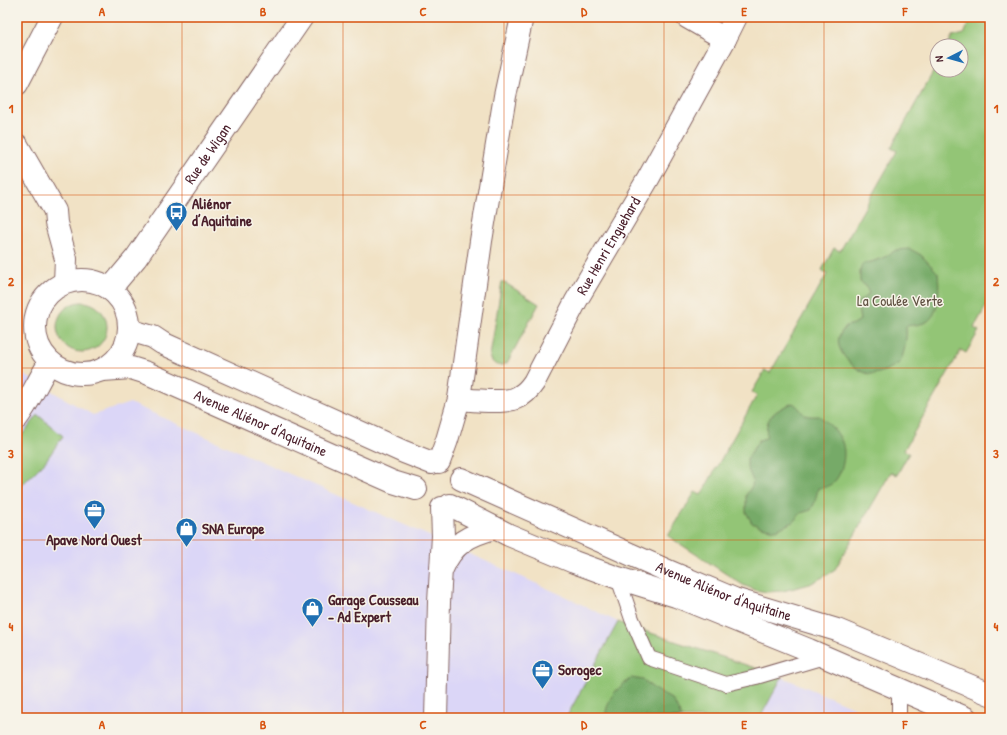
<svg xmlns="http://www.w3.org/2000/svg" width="1007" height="735" font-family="'Patrick Hand',sans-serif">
<rect width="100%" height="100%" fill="#f7f3e8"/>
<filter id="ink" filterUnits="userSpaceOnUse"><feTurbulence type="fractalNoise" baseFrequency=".025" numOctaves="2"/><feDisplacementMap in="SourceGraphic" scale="8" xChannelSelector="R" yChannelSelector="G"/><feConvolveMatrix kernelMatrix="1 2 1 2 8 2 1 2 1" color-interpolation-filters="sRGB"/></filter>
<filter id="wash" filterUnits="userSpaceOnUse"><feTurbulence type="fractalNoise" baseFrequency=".012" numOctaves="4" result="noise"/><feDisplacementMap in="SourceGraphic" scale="16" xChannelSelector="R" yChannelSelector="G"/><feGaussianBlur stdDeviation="0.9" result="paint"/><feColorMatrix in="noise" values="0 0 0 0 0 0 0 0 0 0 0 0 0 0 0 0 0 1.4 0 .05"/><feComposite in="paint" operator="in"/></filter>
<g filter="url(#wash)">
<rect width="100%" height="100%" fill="#f1e2c5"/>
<path fill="#dbd6f7" d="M17,371l76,44 37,-12 432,192 56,27 -52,96h-549z
M782,677l97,41h-119z"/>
<path fill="#93c576" stroke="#6e7250" d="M972,17h18v282l-16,29 5,3 -13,22 -5,-3 -57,100 5,3 -12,22 -6,-3 -57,99 -24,13 -27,7 -16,1 -12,-2 -12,-5 -75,-49 27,-44 6,3 56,-100 -5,-3 13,-22 5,3 57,-99 -5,-4 12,-22 6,3 57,-100 -6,-3 46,-83v5h24v-24h-13l4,-9 12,-3z
M502,281l37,23 -32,59c-8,5 -15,2 -17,-7z
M57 327a25 25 0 1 1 50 0a25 25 0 1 1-50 0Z
M38,415l25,21 -18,26 -28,28v-49z
M618,622l164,55 -22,41h-194z"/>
<path fill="#76aa67" stroke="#606449" d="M910,249l11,6 17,18c1,14 3,38 -10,48 -6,4 -15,4 -22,5 1,14 -1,24 -6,37 -8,4 -17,10 -26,11 -15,2 -40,-22 -35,-37 1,-4 5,-8 7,-11l8,-2 6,-4 -3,-17 12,-9 -3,-8 -6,-4v-12l2,-6 9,-2 14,-5 11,-7z
M793,403c14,10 5,14 26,13 8,6 19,15 23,26 5,13 0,36 -12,43 -3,3 -9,2 -12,3l-3,14 -4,8 -10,3 -8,9 -17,8 -15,-3 -9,-4 -6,-11v-17l6,-9 1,-5 -6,-14v-8l12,-19 7,-2c1,-4 0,-9 1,-13 2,-12 16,-18 26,-22z
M631,678l12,2 14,11 16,9 9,18h-77c3,-21 9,-27 26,-40z"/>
</g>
<g filter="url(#ink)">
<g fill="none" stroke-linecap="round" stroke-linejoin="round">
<defs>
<path id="service" d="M618,578l14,41 17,39 77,26 30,-7 68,-20
M899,690v28"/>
<g id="minor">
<path d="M725,39l11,-22"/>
<path d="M17,84l35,-67"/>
<path d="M17,145l38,66 1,12 10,36 -1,23"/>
<circle cx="82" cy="327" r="47"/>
<path id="s1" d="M110,289l26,-31 166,-241"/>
<path d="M129,330l24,7 9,6 242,109 28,11"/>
<path id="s2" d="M103,370l28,-2 16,5 246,109 23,7"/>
<path id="s3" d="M459,399c14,1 48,5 59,-2 7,-3 12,-9 16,-15l42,-81 72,-122 77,-140 -38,-22"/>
<path d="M17,418c13,-17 21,-38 33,-56"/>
<path d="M439,462l8,-22 12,-41 22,-158 24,-145 17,-79"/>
<path id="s4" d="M461,479l207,92 66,28 103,31 153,64"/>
<path d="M450,505l59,30 65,27 44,16 58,18 133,54 157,68"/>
<path d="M442,569c11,-26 27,-34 53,-41"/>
<path d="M436,718l3,-116 4,-66 -1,-28"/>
</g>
</defs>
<use href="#service" stroke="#846361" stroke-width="16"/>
<use href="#minor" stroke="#846361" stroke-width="24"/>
<use href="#service" stroke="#fff" stroke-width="14"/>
<use href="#minor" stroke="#fff" stroke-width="22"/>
</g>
</g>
<path fill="none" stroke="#d8530f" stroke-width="1" stroke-opacity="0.55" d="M182,17v701M343,17v701M504,17v701M664,17v701M824,17v701M17,195h973M17,368h973M17,540h973"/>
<defs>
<symbol id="bus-pin" viewBox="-11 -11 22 30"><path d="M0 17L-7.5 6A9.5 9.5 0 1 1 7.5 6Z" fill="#1f6fb2" stroke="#f7f3e8"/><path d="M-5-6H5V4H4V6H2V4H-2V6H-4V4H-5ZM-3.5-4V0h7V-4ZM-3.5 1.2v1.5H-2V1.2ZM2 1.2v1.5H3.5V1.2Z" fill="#fff"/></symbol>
<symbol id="office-pin" viewBox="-11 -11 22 30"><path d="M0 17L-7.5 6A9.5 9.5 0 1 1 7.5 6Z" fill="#1f6fb2" stroke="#f7f3e8"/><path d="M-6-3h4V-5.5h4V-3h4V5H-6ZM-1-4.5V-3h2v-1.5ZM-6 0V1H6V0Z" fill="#fff"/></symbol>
<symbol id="shop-pin" viewBox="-11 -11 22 30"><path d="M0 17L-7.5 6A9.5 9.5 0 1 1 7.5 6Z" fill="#1f6fb2" stroke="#f7f3e8"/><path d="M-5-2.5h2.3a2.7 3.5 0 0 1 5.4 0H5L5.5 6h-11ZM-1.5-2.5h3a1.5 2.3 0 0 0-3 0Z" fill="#fff"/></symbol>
</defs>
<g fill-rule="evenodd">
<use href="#bus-pin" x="164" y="200" width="25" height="34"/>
<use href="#office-pin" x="82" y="498" width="25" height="34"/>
<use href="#shop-pin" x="174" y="516" width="25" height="34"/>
<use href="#shop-pin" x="300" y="596" width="25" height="34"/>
<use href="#office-pin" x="530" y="658" width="25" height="34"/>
</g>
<g text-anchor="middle" stroke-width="3" stroke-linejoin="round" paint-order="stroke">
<g font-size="15" fill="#4a1f2b" stroke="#f7f3e8">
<text dy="5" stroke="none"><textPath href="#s1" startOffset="167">Rue de Wigan</textPath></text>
<text dy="5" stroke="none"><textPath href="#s3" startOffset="237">Rue Henri Enguehard</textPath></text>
<text dy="5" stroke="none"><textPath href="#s2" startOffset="169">Avenue Aliénor d'Aquitaine</textPath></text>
<text dy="5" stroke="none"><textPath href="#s4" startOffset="286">Avenue Aliénor d'Aquitaine</textPath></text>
</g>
<g font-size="15" font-weight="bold" fill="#4a1f2b" stroke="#f7f3e8" text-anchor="start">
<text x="192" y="209">Aliénor<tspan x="192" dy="17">d’Aquitaine</tspan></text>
<text x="202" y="534">SNA Europe</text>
<text x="94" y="545" text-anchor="middle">Apave Nord Ouest</text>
<text x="328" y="605">Garage Cousseau<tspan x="328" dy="17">- Ad Expert</tspan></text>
<text x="558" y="675">Sorogec</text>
</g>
<g font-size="15" fill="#605142" stroke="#f7f3e8">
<text x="900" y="306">La Coulée Verte</text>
</g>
</g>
<rect width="1007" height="735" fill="none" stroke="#f7f3e8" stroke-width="44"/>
<g transform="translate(949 58) rotate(264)"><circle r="19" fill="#f7f3e8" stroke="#b29e9c"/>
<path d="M0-3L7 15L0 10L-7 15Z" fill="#1f6fb2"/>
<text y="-6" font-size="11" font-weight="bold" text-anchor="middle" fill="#4a1f2b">N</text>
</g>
<rect x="22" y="22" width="963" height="691" fill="none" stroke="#d8530f" stroke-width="1.5"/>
<g font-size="13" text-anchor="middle" font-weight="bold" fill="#d8530f">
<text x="102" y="16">A</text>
<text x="263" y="16">B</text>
<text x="423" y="16">C</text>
<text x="584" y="16">D</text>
<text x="744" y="16">E</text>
<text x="905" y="16">F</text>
<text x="11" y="113">1</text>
<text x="996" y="113">1</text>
<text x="11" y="286">2</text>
<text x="996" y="286">2</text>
<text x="11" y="458">3</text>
<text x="996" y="458">3</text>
<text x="11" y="631">4</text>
<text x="996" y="631">4</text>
<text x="102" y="729">A</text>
<text x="263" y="729">B</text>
<text x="423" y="729">C</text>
<text x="584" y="729">D</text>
<text x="744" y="729">E</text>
<text x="905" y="729">F</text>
</g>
</svg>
